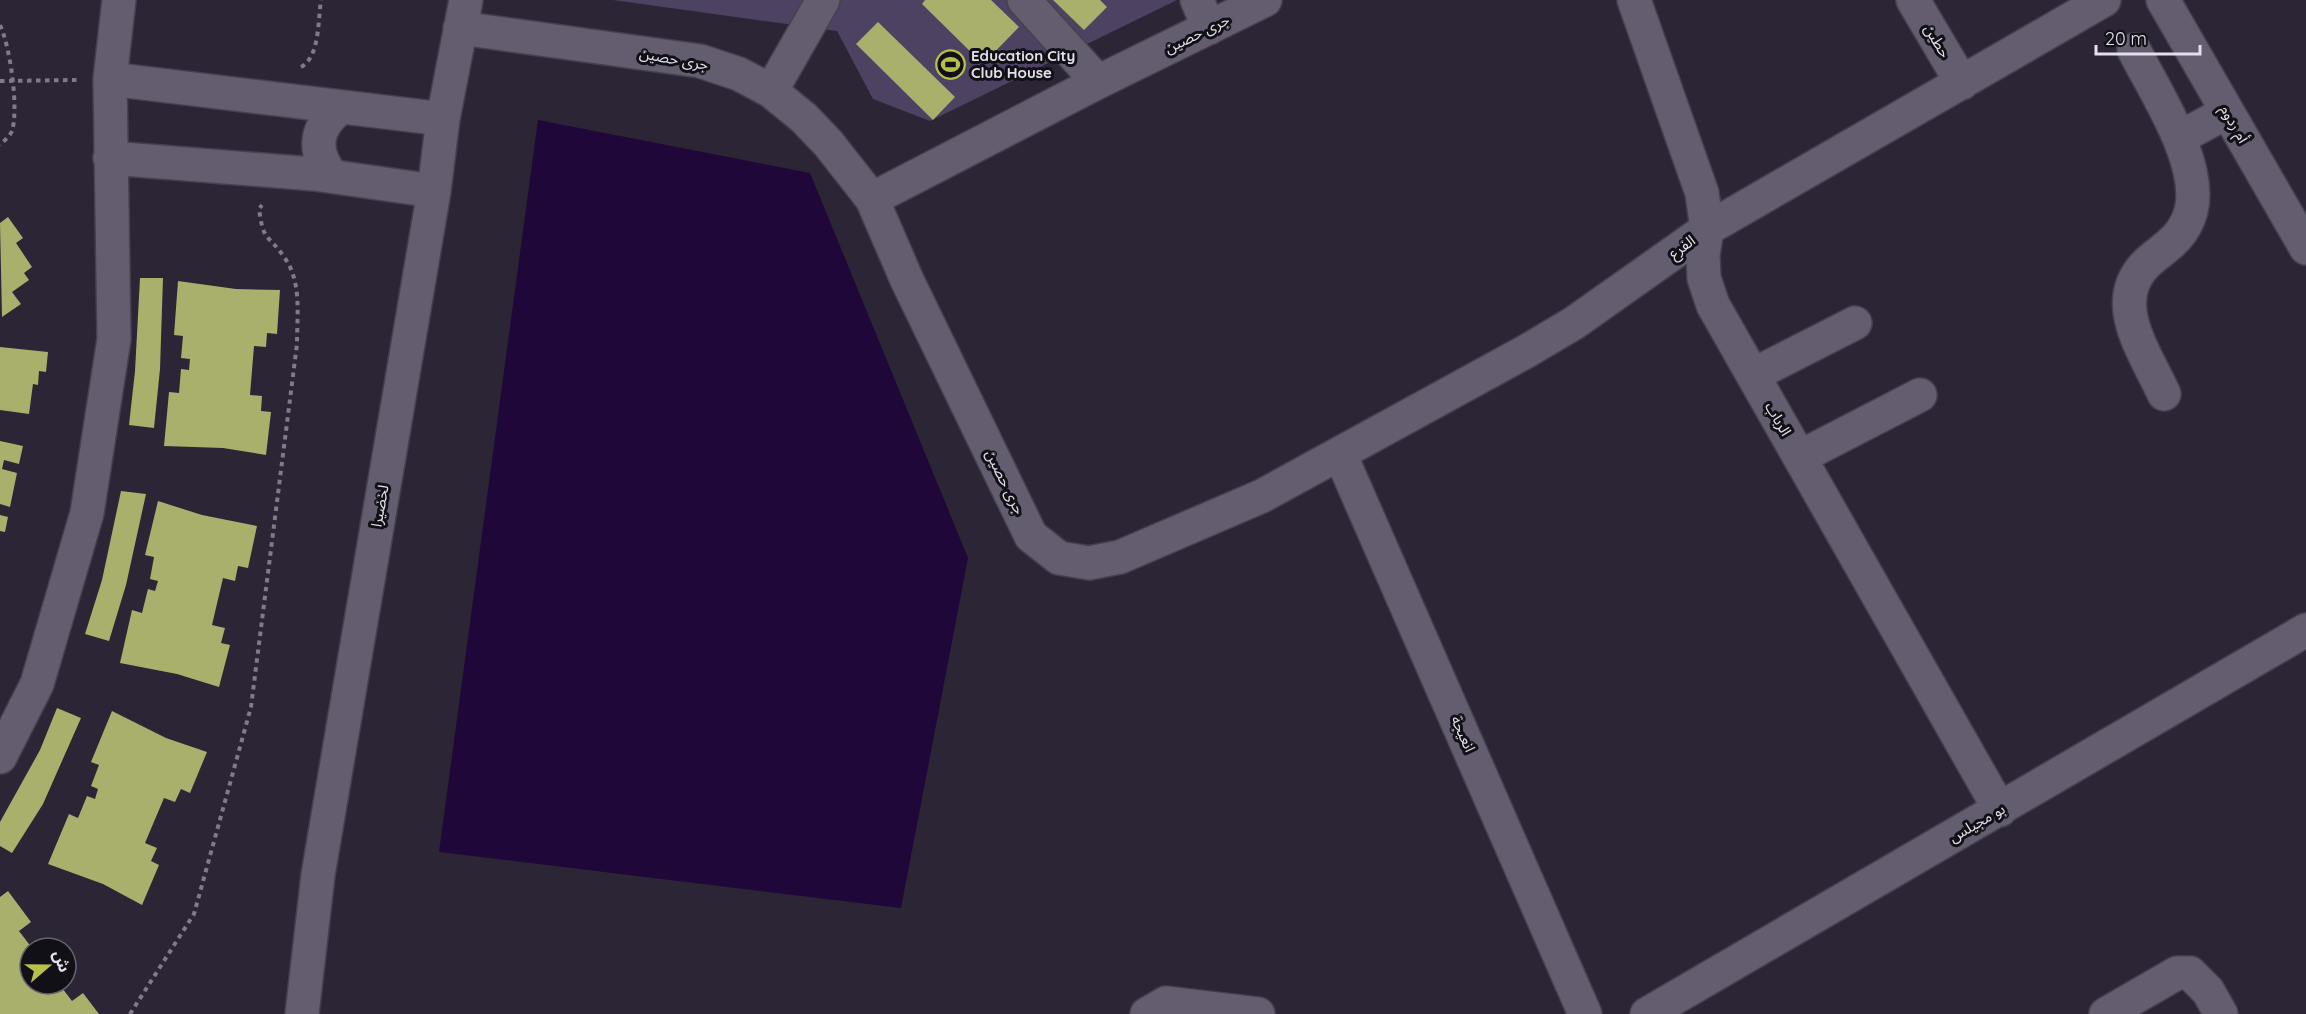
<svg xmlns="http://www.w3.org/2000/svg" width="2306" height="1014" font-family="Quicksand,'Noto Sans Arabic',sans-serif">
<rect width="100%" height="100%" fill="#2b2535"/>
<path fill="#4e4262" d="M613,0h564l-247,121 -57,-22 -36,-68z"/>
<path fill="#1f0739" d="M538,120l272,53 158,385 -67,350 -462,-56z"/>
<path fill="#a9b06c" d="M925,0h66l28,27 -36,37 -61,-60z
M1053,0h47l7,7 -23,23z
M878,22l77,75 -22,23 -77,-76z
M8,217l15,21 -7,5 16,24 -8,6 5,7 -17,12 9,12 -19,13 -2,-94z
M140,278h23l-3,91 -6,59 -25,-3 6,-54z
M178,281l58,8 44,1 -3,44 -10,-1 -1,14 -12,-1 -4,49 12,1 -1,15 10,1 -5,43 -43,-7 -59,-2 5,-54 10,1 2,-24 8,1 1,-11 -9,-1 2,-22 -9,-1z
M0,347l48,5 -2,20 -7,-1 -1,14 -5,-1 -4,30 -29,-4z
M0,441l23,5 -4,18 -15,-4 -2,9 15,4 -7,34 -10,-3z
M121,491l25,3 -20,91 -17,56 -24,-7 17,-54z
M158,501l44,14 55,11 -9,42 -10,-2 -3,15 -12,-3 -11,47 13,3 -4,15 9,2 -11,42 -42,-13 -57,-11 12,-53 10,3 6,-24 7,2 3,-10 -8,-2 4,-22 -9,-2z
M0,515l8,2 -3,15 -5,-1z
M57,708l24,10 -38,86 -31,49 -12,-7v-24l40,-72z
M112,711l54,27 41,14 -17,41 -9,-4 -6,13 -11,-4 -19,45 12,5 -6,13 8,4 -17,40 -39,-21 -55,-20 21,-50 9,4 9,-22 8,3 3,-10 -7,-3 8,-21 -8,-3z
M8,891l23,31 -12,9 13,17 -5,8 3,4v24h18l2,3 9,-3 13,17 11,-8 16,21h-99v-117z"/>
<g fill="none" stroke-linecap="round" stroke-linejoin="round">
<defs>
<path id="minor" d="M1024,0l74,82
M1197,0l12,28
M1634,0l68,193 5,36 -4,26 1,23 9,27 287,505
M1913,0l49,83
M2163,0l143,248
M460,28l240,33 39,13 32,17 33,27 24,25 44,56 35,81 124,256 28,22 30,5 31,-6 142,-61 263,-144 49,-29 133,-94 397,-229
M2134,50c21,42 69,113 57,161 -6,22 -19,32 -36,45 -52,40 -12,92 9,138
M110,79l333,40
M771,91l52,-91
M2179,138l48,-26
M110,158l204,16 120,17
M332,176c-20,-25 -17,-49 8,-68
M872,199l226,-117 167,-82
M1753,375l102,-52
M1340,454l245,560
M1800,457l120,-62
M0,757l37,-73 50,-171 27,-174 -4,-260 9,-79
M302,1014l16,-139 116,-684 9,-72 23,-119
M1147,1014l19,-11 92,11
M1647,1014l659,-384
M2106,1014l71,-41h13l18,18 13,23"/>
</defs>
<use href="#minor" stroke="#45404e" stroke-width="36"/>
<path stroke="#807b88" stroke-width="4" stroke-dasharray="4.5 4.5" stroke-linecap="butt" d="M0,25c10,21 19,83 12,106 -2,5 -8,10 -12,14
M301,67c19,-10 17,-48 20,-67
M0,81l77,-1
M130,1014l64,-100 57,-207 46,-363c0,-29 5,-63 -13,-87 -17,-25 -20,-13 -25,-48l3,-4"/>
<use href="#minor" stroke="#635d6f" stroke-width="33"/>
</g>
<defs>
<symbol id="stadium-ring" viewBox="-11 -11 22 22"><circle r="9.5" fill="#121017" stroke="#b8c147" stroke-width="1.5"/><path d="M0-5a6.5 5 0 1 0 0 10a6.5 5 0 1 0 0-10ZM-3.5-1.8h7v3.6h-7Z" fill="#b8c147"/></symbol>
</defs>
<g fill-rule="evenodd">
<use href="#stadium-ring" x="934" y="48" width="33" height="33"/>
</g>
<g text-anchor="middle" stroke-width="6" stroke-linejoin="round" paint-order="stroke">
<g font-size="15" fill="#e4e0eb" stroke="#121017">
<text transform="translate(1197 34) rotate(-26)" y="5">جرى حصين</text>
<text transform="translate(1937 41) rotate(59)" y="5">حطين</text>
<text transform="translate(674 59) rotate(10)" y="5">جرى حصين</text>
<text transform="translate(2234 124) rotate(60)" y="5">أم ردوم</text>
<text transform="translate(1682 247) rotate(-36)" y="5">الفرع</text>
<text transform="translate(1778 419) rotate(60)" y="5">الرباب</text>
<text transform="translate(1005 482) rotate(64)" y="5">جرى حصين</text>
<text transform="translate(380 506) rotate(-80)" y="5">لخضيرا</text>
<text transform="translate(1463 734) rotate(66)" y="5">انعيجة</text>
<text transform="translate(1977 823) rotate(-30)" y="5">بو مجيلس</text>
</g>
<g font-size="15" font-weight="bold" fill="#e4e0eb" stroke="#121017" text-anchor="start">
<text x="971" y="61">Education City<tspan x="971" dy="17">Club House</tspan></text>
</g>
</g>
<g transform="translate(48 966) rotate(70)"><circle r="28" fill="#121017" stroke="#66636c" stroke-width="1.5"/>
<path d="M0-4.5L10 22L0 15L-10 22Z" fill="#b8c147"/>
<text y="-9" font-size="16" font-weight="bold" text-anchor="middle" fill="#e4e0eb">ش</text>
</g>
<path d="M2096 45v9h104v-9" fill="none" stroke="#e4e0eb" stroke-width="3"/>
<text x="2105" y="45" font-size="18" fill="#e4e0eb" stroke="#121017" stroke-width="4.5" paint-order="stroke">20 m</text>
</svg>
